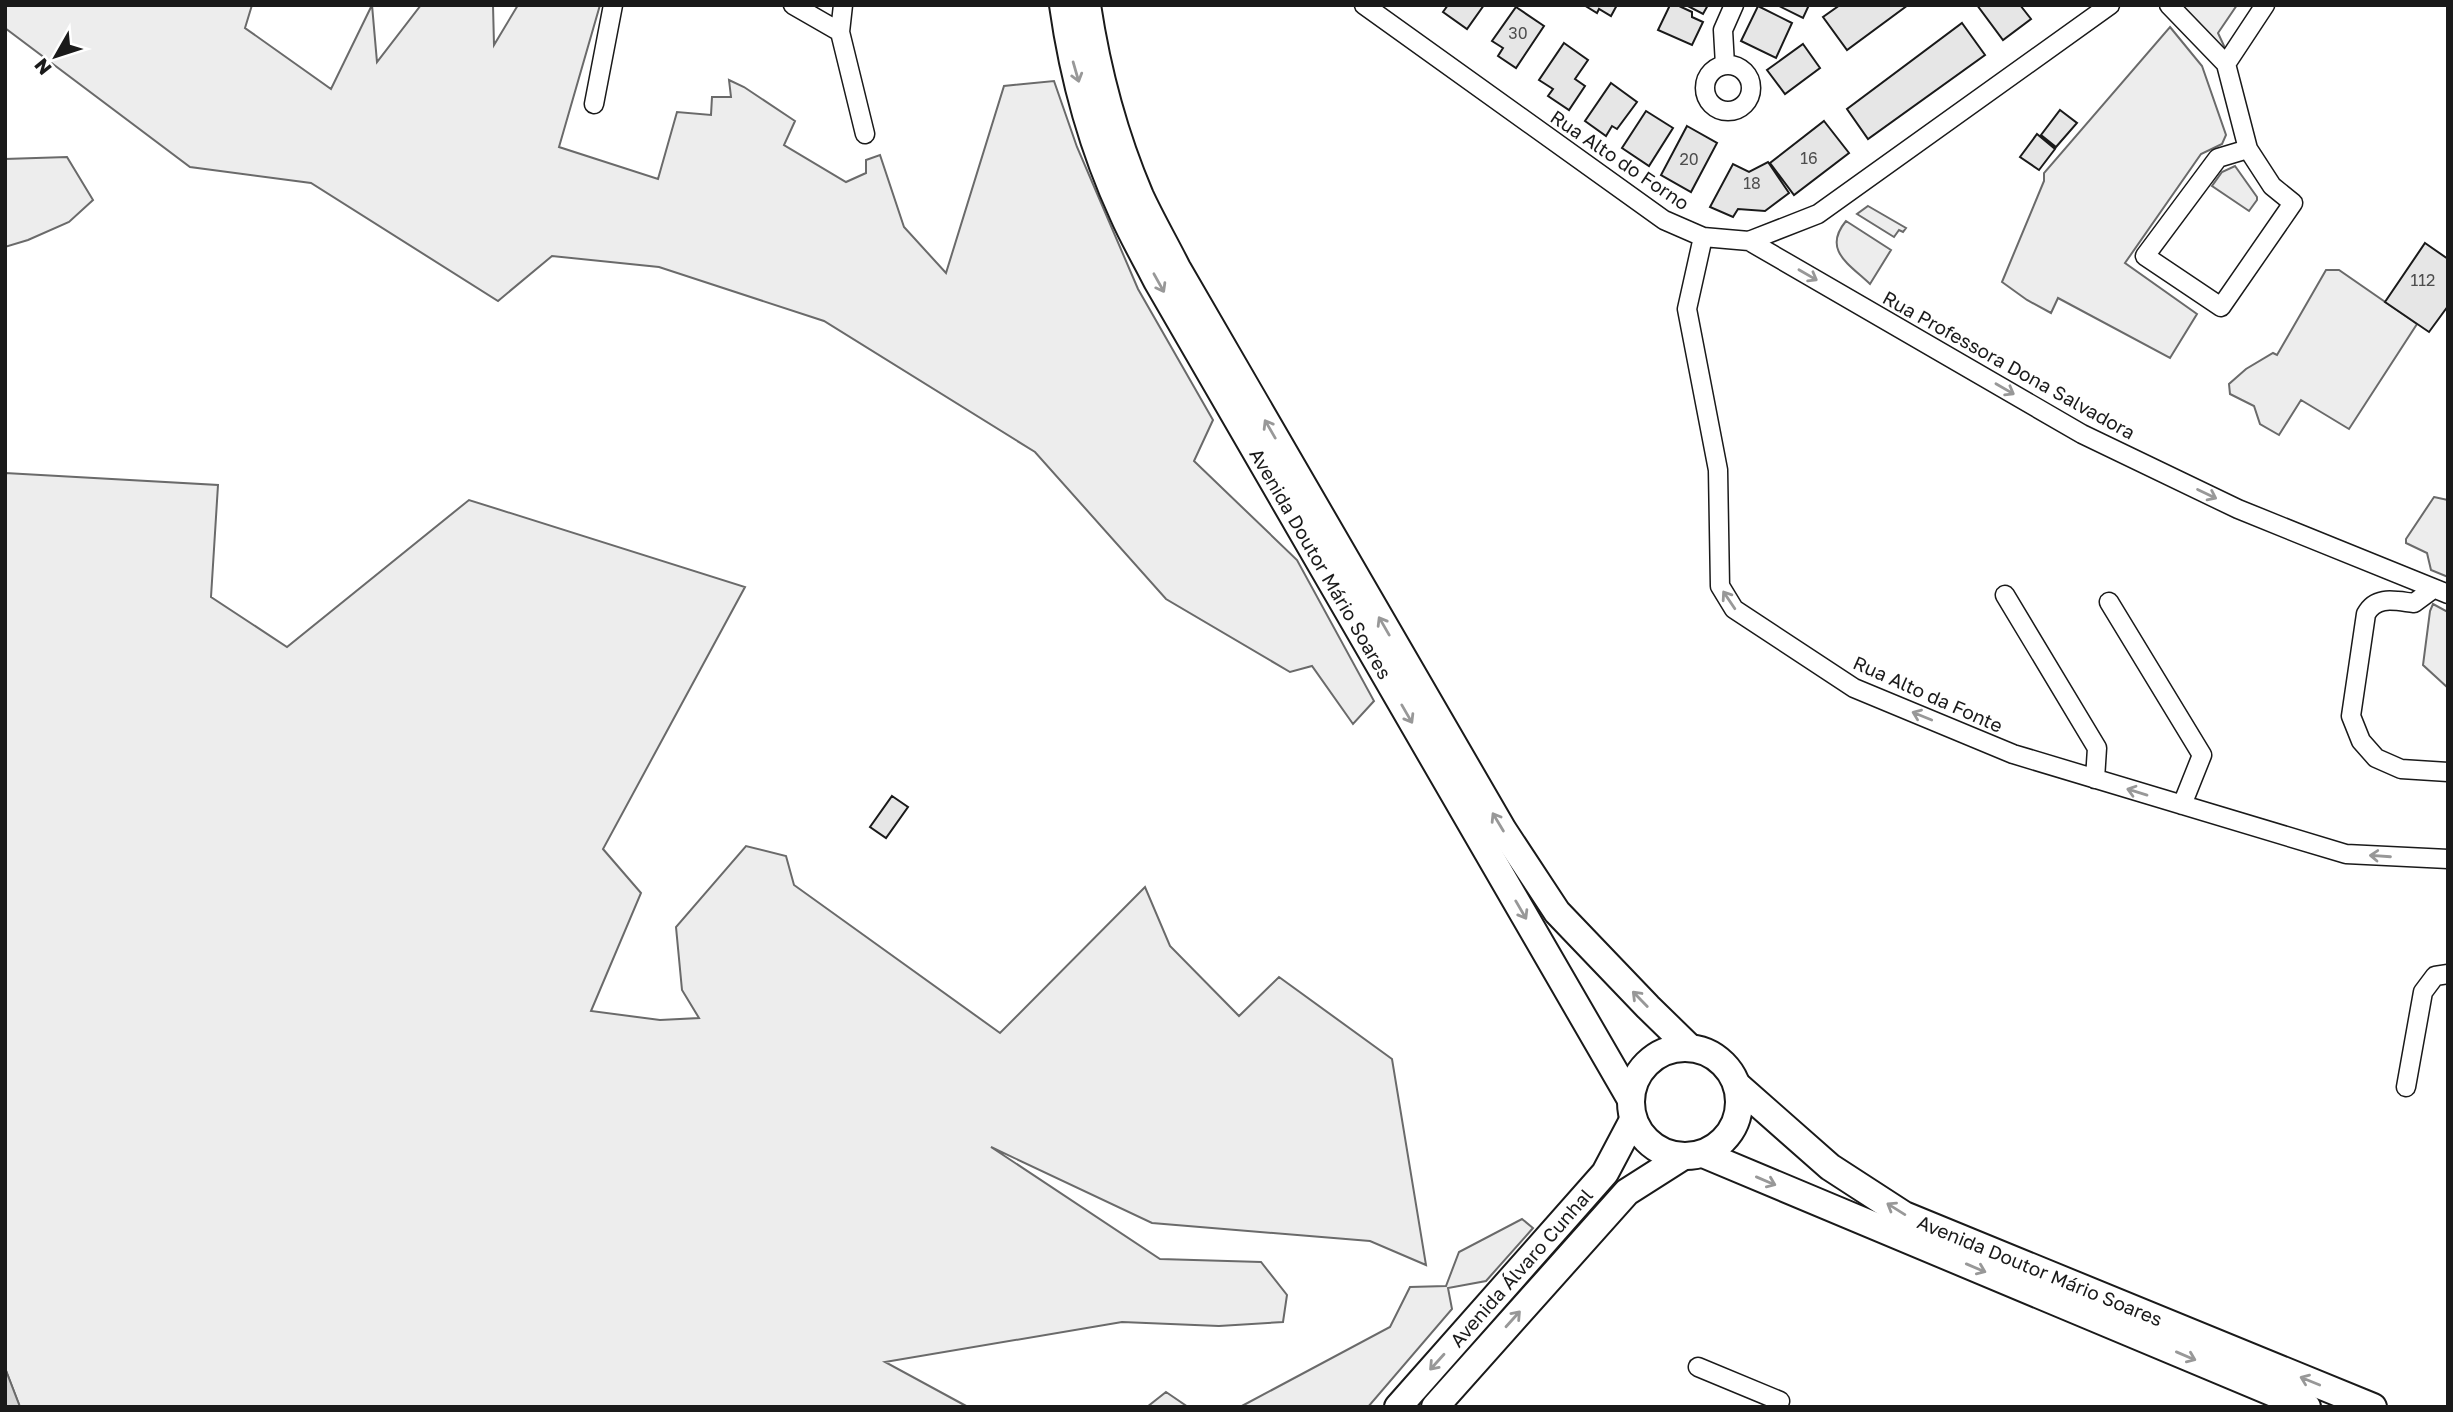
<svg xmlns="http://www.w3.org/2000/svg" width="2453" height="1412" font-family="'Golos Text',sans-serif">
<rect width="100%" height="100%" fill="#fff"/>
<path fill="#ededed" stroke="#6a6a6a" stroke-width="2" d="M5,5h247l-7,23 86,61 41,-84 5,57 44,-57h72l1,40 24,-40h82l-41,142 99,32 19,-67 34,3 1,-18h19l-2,-17 15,7 51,34 -11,24 62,37 20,-9v-13l14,-5 24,72 42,46 58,-187 50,-5 23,66 61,142 75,131 -19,41 103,99 77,141 -21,23 -41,-58 -22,6 -124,-73 -131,-147 -211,-131 -165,-54 -107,-11 -54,45 -187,-118 -121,-16 -185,-139z
M2178,5h59l-19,28 7,15 -2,4z
M2170,27l32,39 24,69 -4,9 -21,10 -76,109 72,51 -27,44 -112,-60 -7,15 -24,-13 -25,-18 42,-101v-8z
M67,157l26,43 -24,22 -41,18 -23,7v-88z
M2235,166l22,31v3l-8,11 -37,-25 10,-14z
M1868,206l38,22 -3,4 -4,-2 -5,7 -37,-23z
M1846,221l45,29 -21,34c-21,-20 -48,-34 -24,-63z
M2326,270h13l78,54 -68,105 -48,-29 -22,35 -19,-11 -6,-18 -24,-12 -1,-10 17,-15 27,-16 4,2z
M5,473l213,12 -7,112 76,50 182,-147 276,87 -142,262 38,44 -50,118 69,9 39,-2 -17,-28 -6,-63 70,-81 40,10 8,29 206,148 145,-146 25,59 69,70 40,-39 113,82 34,206 -56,-24 -218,-18 -161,-76 169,112 101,3 26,33 -4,27 -64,4 -97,-4 -237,40 83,45h-948l-15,-39z
M2434,497l14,3v77l-17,-7 -4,-17 -21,-10v-4z
M2433,604l15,8v76l-25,-23 7,-54z
M1522,1219l11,9 -47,53 -38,7 4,21 -84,98h-128l150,-80 20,-40 36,-1 13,-34z
M1166,1392l22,15h-41z"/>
<path fill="#d7d7d7" stroke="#6a6a6a" stroke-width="2" d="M5,1368l15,39h-15z"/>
<path fill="#e6e6e6" stroke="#1a1a1a" stroke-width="2" d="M1448,5h36l-17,24 -24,-17z
M1584,5h33l-6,11 -12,-7 -2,4z
M1670,5h7l15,7v5l11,5 -11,23 -34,-15z
M1686,5h22l-5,9z
M1777,5h32l-6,13z
M1840,5h68l-61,45 -24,-33z
M1977,5h43l11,14 -28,21z
M1758,6l34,17 -16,35 -35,-17z
M1516,7l28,19 -28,42 -18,-12 5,-8 -11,-7z
M1962,23l23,32 -117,84 -21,-30z
M1564,43l24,17 -13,19 10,7 -16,24 -21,-14 5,-7 -14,-9z
M1803,44l17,24 -35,26 -18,-24z
M1611,83l26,19 -20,27 -5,-3 -6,10 -21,-15z
M2060,110l17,13 -21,24 -15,-12z
M1646,111l27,17 -24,38 -27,-18z
M1824,121l25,32 -55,42 -24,-32z
M1687,126l30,17 -26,49 -30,-17z
M2037,134l18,15 -16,21 -19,-13z
M1768,162l21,31 -24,18 -27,-2 -5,8 -23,-10 23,-43 16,8z
M2425,243l23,16v47l-19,26 -44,-30z
M892,796l16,11 -22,31 -16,-11z"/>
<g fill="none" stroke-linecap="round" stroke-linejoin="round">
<defs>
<path id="street" d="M793,5l47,27
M843,5l-3,27 25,102
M1364,5l300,215 39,17 46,4 69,-27 292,-209
M2169,5l57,59 22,85 24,37 21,17 -72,104 -76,-51 73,-98 30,-9
M2226,64l39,-59
M1725,65l-2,-35 11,-25
M1705 88a23 23 0 1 1 46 0a23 23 0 1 1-46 0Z
M594,104l19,-99
M1703,237l-16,72 31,161 2,116 14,23 120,79 159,66 333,100 102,5
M1749,241l333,193 156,75 210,85
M2433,589l-19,14c-18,-2 -38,-8 -48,11l-15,102 10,25 15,17 25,11 47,3
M2005,595l92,153 -2,31
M2109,602l93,153 -20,50
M2406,1087l17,-95 12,-16 13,-2
M1698,1367l82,34 -2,6"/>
<g id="secondary">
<path id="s1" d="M1063,5c10,71 30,144 60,209 10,23 23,45 34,67l473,817"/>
<path d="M1087,5c10,66 27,130 53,191 11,24 25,48 37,72l326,562 54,82 91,95 41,40"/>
<circle cx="1685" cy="1102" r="54"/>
<path id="s2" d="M1737,1085l93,82 74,48 469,192"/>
<path d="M1703,1154l604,253"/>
<path id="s3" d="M1398,1407l207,-234 28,-53"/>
<path d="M1435,1407l192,-215 55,-35"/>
</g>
</defs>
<use href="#street" stroke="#1a1a1a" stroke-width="21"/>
<use href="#secondary" stroke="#1a1a1a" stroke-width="30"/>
<use href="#street" stroke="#fff" stroke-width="18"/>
<use href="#secondary" stroke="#fff" stroke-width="26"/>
</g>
<defs><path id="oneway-shaft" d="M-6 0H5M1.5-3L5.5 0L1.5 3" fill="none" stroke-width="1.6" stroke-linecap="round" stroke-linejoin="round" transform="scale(1.75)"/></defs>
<g stroke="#989898">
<use href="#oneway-shaft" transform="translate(1076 72) rotate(74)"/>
<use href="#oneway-shaft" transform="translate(1808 275) rotate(30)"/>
<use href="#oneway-shaft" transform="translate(1159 283) rotate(61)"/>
<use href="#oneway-shaft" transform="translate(2005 389) rotate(30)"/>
<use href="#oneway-shaft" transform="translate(1270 429) rotate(-120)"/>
<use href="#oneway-shaft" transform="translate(2207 494) rotate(26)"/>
<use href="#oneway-shaft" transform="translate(1729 600) rotate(-124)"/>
<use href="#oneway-shaft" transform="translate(1384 626) rotate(-120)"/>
<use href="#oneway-shaft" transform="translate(1407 714) rotate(60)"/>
<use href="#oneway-shaft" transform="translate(1922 716) rotate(-158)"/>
<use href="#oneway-shaft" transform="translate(2137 792) rotate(-163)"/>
<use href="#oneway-shaft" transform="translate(1498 822) rotate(-121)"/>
<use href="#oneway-shaft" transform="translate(2380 856) rotate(-176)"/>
<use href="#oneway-shaft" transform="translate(1521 910) rotate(60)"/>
<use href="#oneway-shaft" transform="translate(1640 999) rotate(-134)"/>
<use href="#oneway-shaft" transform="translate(1766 1181) rotate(23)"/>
<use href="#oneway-shaft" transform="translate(1896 1209) rotate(-148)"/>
<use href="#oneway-shaft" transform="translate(1976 1268) rotate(23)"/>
<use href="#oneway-shaft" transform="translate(1513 1319) rotate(-48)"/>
<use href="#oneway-shaft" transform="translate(2186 1356) rotate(23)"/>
<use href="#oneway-shaft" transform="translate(1437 1362) rotate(132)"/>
<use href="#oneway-shaft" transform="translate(2310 1381) rotate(-158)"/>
</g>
<g text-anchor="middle" stroke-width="5" stroke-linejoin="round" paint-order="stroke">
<g font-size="16" fill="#4d4d4d">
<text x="1518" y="39">30</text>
<text x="1809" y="164">16</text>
<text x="1689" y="165">20</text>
<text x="1752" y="189">18</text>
<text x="2423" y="286">112</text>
</g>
<g font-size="19" fill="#1a1a1a" stroke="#fff">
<text transform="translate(1620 160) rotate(34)" y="7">Rua Alto do Forno</text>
<text transform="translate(2009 365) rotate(29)" y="7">Rua Professora Dona Salvadora</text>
<text dy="7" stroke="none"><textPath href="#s1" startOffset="620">Avenida Doutor Mário Soares</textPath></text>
<text transform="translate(1928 694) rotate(24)" y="7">Rua Alto da Fonte</text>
<text dy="7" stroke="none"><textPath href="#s3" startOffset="186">Avenida Álvaro Cunhal</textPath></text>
<text dy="7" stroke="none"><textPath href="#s2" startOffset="359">Avenida Doutor Mário Soares</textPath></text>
</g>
</g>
<rect width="2453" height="1412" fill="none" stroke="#1a1a1a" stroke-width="14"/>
<g transform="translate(56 56) rotate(231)" stroke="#ffffff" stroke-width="5" paint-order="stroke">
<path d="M0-5L12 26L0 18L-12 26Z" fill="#1a1a1a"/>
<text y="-10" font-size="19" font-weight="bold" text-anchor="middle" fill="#1a1a1a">N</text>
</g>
</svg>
